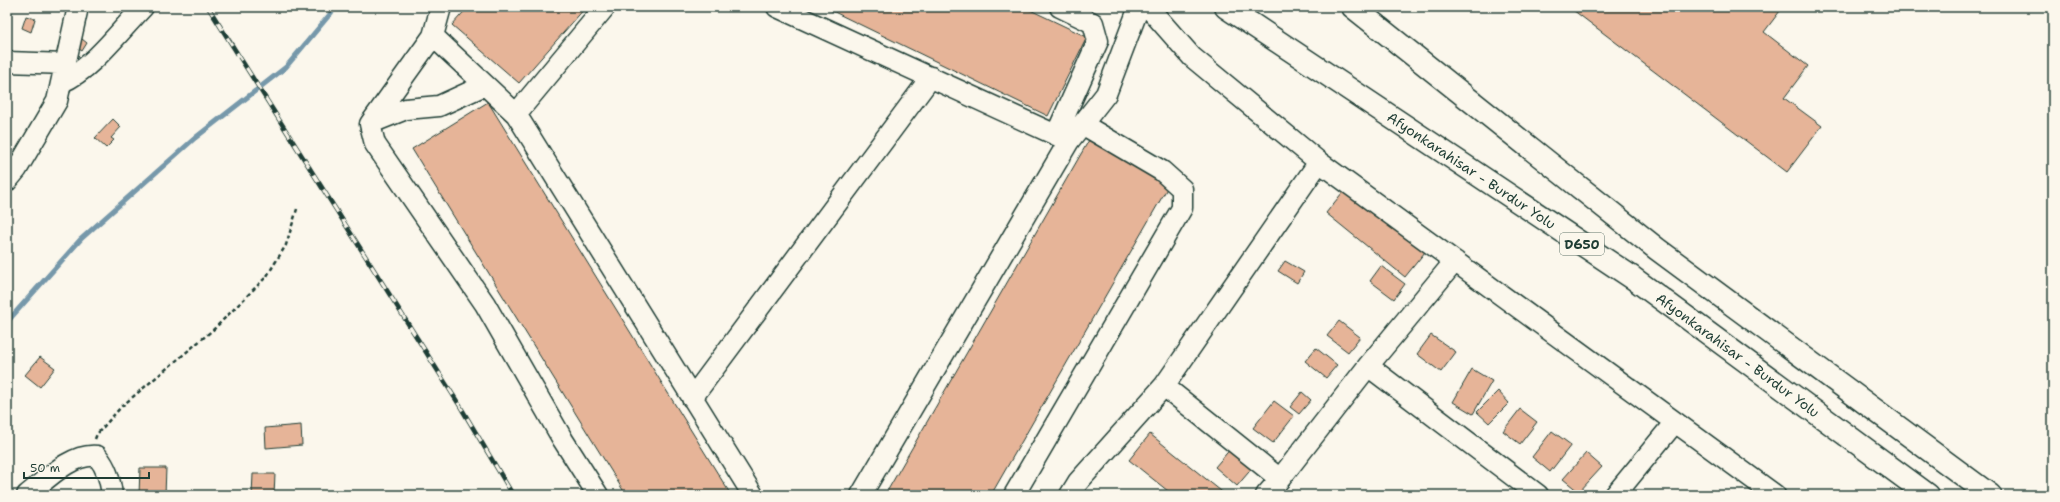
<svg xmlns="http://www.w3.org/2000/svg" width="2060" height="502" font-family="'Shantell Sans',sans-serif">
<rect width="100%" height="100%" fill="#fbf7ec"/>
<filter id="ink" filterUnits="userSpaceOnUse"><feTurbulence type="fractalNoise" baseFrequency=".025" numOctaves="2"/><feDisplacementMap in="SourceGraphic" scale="8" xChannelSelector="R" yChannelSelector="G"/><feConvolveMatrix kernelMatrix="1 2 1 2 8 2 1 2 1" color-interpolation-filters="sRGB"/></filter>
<g filter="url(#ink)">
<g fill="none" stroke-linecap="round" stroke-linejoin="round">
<path stroke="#7698aa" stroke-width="5" d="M7,322l74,-83 114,-101 91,-71 50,-60"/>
</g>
<path fill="#e6b498" stroke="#1f3d34" d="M468,7h118l-67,76 -67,-58z
M824,7h200l63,30 -39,79z
M1569,7h214l-19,25 44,34 -24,32 38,28 -35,46z
M26,16l9,3 -4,13 -9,-4z
M82,39l5,4 -5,8 -6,-4z
M488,102l243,393h-105l-214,-346z
M113,119l8,8 -10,11 3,2 -8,8 -11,-10z
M1089,140l80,45 -178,310h-106z
M1346,188l79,64 -20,25 -79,-64z
M1285,261l19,11 -7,11 -19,-12z
M1381,266l24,18 -11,15 -24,-18z
M1339,321l21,16 -12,15 -21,-16z
M1431,335l25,17 -15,20 -24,-18z
M1316,348l21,17 -11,13 -21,-17z
M40,357l15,11 -15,19 -15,-12z
M1472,369l20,12 -19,33 -20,-12z
M1498,391l11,12 -20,20 -12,-11z
M1302,392l9,8 -12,14 -9,-7z
M1274,401l20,15 -21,27 -20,-15z
M1520,409l17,13 -17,22 -17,-13z
M301,425l1,20 -36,3 -1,-20z
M1552,431l19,14 -21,27 -18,-15z
M1150,434l76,61h-53l-44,-35z
M1232,447l22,19 -17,20 -22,-19z
M1586,453l16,14 -23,25 -16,-13z
M140,468h26l-1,27h-26z
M253,474h22l-1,21h-22z"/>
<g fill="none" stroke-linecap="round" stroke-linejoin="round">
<defs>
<path id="minor" d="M441,7l-8,29 -63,88 5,20 110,160 78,136 35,55
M605,7l-89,107 237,381
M777,7l292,134
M1148,7l44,50 127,105 456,333
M433,36l83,78
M7,62l59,2
M62,82c28,-11 59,-52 81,-75
M371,123l35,-14 33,-3 46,-21
M1056,135l42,-94 -5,-18 -33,-16
M7,181l10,-12 40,-68 21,-94
M1368,366l170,129
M1164,386l116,93
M692,398l239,-321
M27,495c19,-15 44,-42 70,-39 10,12 13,24 15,39
M861,495l208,-354 37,-47 33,-87
M1014,495l168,-287v-19l-20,-18 -80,-47
M1070,495l8,-13 86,-96 155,-224
M1266,495l14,-16 88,-113 87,-105
M1615,495l60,-73"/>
<g id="highway">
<path id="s1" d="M1226,7l407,271 295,217"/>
<path d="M1353,7l304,242 333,246"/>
</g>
</defs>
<use href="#minor" stroke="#1f3d34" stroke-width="23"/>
<use href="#highway" stroke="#1f3d34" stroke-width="25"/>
<path stroke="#1f3d34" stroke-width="2.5" stroke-dasharray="4 3" stroke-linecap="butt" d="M95,439l2,-5 25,-28 92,-77 53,-53 19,-31 11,-36"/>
<use href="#minor" stroke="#fbf7ec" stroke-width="20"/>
<use href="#highway" stroke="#fbf7ec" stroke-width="22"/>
<defs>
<path id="rail" d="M208,7l252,399 53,89"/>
</defs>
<use href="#rail" stroke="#1f3d34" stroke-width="4.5"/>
<use href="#rail" stroke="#fbf7ec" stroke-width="3" stroke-dasharray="9" stroke-linecap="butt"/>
</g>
</g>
<g text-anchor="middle" stroke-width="4" stroke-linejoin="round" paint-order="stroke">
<rect fill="#fbf7ec" stroke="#61756b" stroke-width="1" x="1560" y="233" width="44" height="22" rx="3"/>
<g font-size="13" font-weight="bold" fill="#1f3d34">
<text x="1582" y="249">D650</text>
</g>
<g font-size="14" fill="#1f3d34" stroke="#fbf7ec">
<text dy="5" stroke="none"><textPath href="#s1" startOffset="295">Afyonkarahisar - Burdur Yolu</textPath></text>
<text dy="5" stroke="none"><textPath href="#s1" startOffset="619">Afyonkarahisar - Burdur Yolu</textPath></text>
</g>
</g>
<rect width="2060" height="502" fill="none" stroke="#fbf7ec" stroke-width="24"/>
<rect x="12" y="12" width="2036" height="478" fill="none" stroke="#1f3d34" stroke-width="1.5" filter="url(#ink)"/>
<path d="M24 472v6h125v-6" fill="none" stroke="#1f3d34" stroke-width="2"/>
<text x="30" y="472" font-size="12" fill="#1f3d34" stroke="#fbf7ec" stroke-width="3" paint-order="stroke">50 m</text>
</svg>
